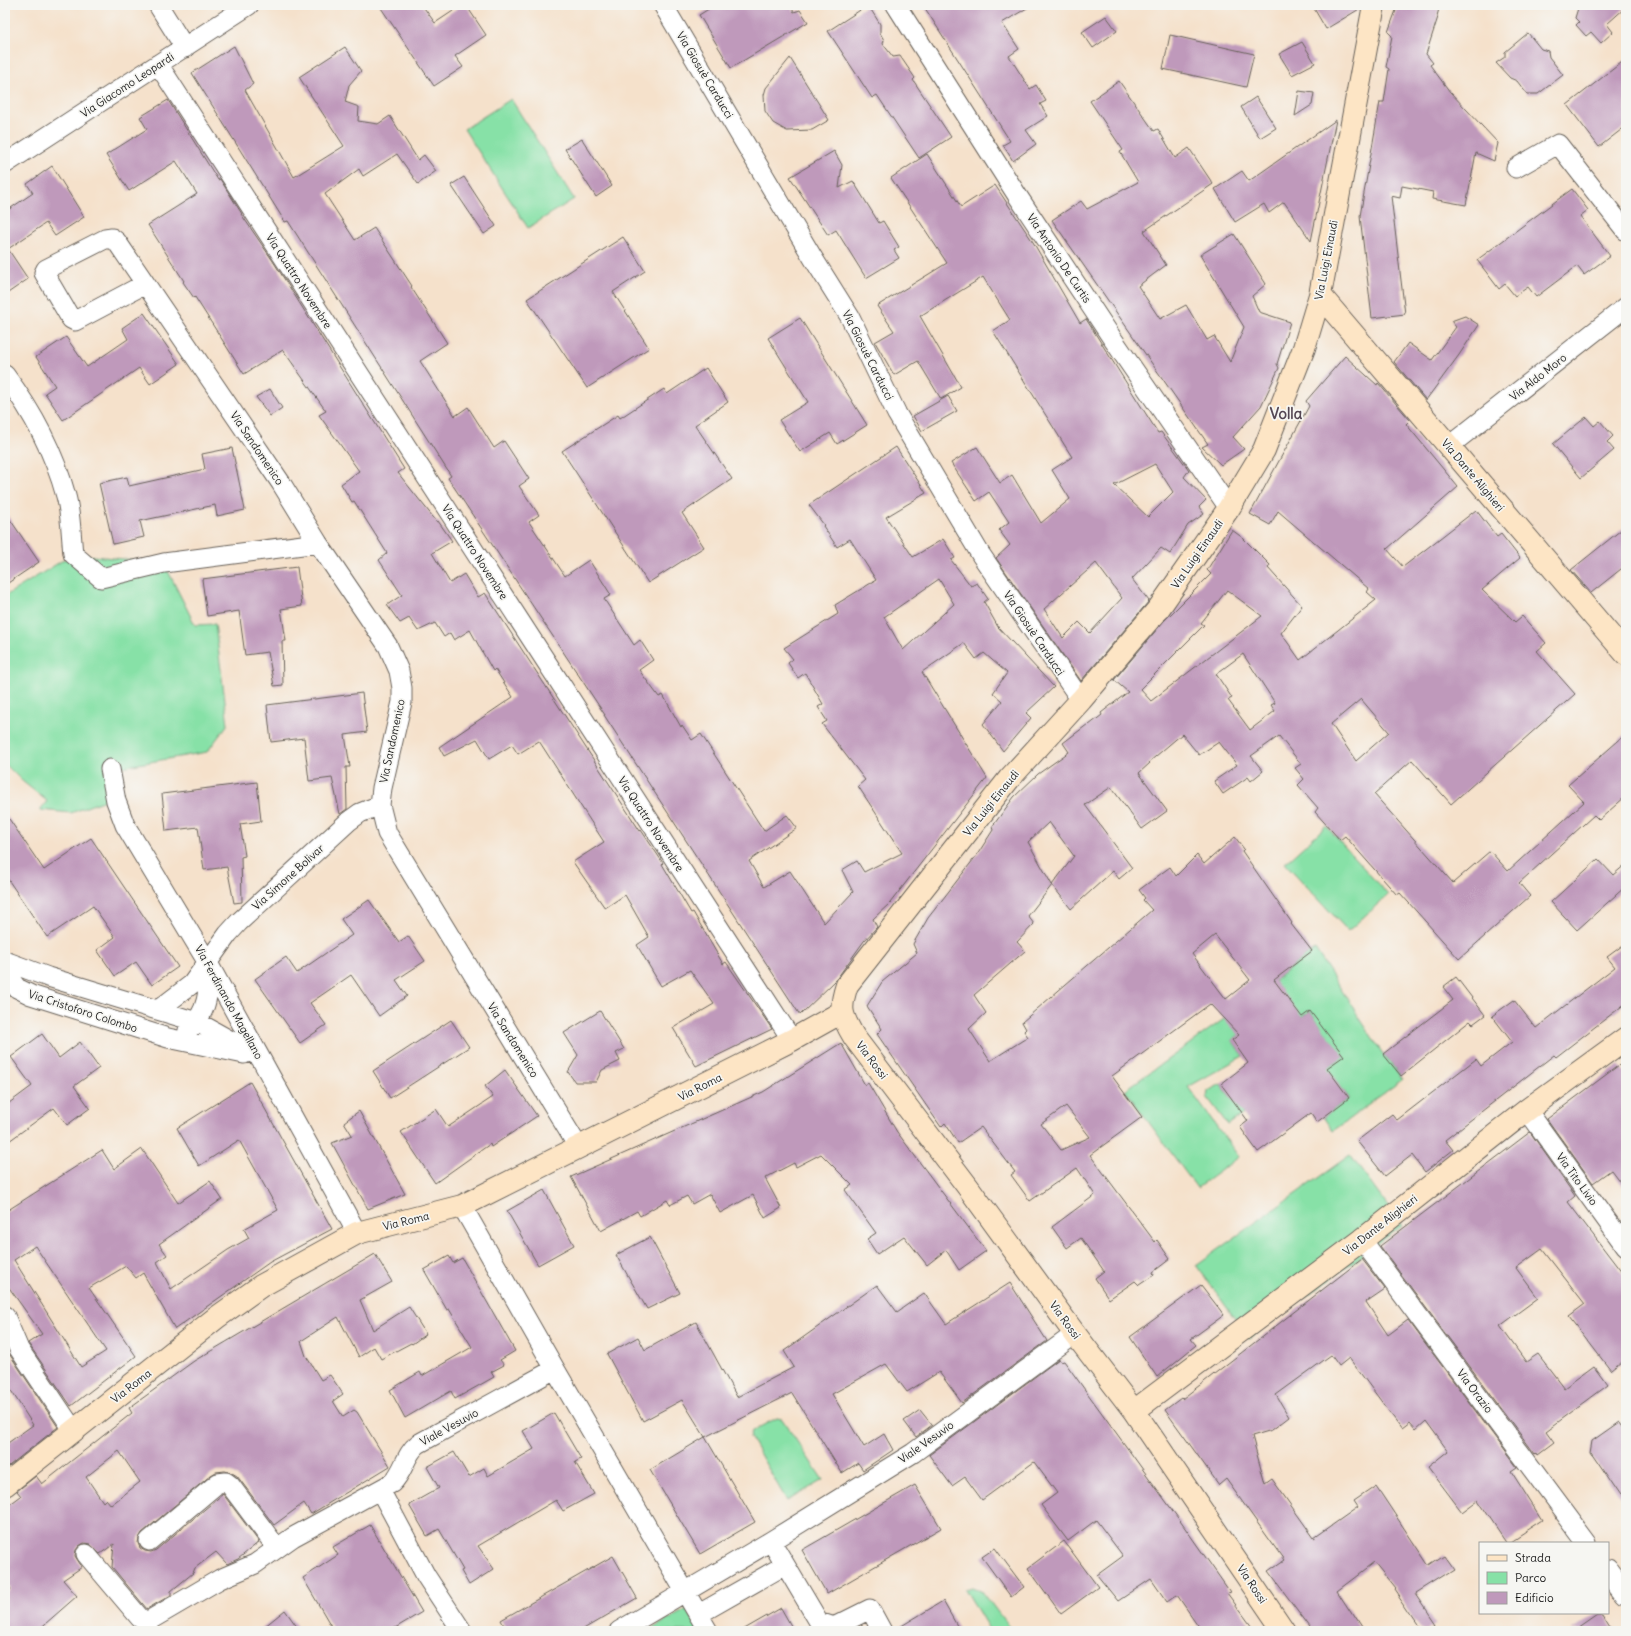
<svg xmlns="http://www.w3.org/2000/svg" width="1631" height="1636" font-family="Delius,sans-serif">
<rect width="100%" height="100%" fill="#f6f6f2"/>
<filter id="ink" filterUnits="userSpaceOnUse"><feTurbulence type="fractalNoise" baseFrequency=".025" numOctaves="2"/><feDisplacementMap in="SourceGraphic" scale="8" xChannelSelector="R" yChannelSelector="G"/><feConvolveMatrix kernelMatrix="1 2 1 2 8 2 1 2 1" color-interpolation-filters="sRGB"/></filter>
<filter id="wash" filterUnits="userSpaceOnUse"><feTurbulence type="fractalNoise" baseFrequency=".012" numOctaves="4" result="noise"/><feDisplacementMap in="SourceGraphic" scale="16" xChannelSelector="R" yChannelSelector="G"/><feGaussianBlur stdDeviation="0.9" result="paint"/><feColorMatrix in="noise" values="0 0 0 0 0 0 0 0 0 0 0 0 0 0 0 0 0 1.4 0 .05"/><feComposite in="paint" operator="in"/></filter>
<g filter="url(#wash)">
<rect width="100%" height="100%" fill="#f5e1cb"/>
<path fill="#87e1a7" stroke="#527e62" d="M511,99l63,100 -46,29 -64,-99z
M73,554l91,9 31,62 20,-1 13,100 -21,28 -97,17 5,27 -44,17 -31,-3 7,-9 -25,-20 -17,-17v-168z
M1326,826l62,69 -40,36 -63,-68z
M1315,949l68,105 20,25 -70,52 -10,-14 26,-19 -10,-13 -12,9 -1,-25 17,-13 -33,-45 -8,6 -42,3 -28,20 11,16 -55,31 51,70 -42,31 -72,-98 99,-71z
M1221,1084l22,30 -15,11 -21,-28 1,-6z
M1350,1155l52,71 -153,112 -53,-73z
M777,1418l5,1 41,61 -36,21 -37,-64 2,-6z
M973,1587l8,3 31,41h-22l-25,-42z
M687,1609l12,22h-51z"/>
<g id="blocks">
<path fill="#bf99bb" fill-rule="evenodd" d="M379,5h43l13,18 27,-18h4l20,30 -31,21 8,11 -29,19z
M715,5h75l4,7 6,-2 8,12 -77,46 -32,-53z
M868,5l12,19v9l4,7 -1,4 10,13 7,-1 15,22 -2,2 38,57 -32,21 -42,-63 -5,3 -44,-67z
M923,5h109l-30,18 17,26 -10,7 21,33 6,-4 10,16 -6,3 8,12 -22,14 10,14 -23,17 -10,-16 7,-4z
M1312,5h49v3l-35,21z
M1398,5h42l-3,11 1,1 -12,37 7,9 -3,2 20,27 48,51 -4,18 -18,-8 -10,52 -34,-6 1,-7 -31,-6 -2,12 -9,-2 14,118 -33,4 -12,-102 20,-114h4l5,-33 -3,-2 6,-31 -4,-4z
M1579,5h47v2l-19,17 6,8 -12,11 -10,-11 -5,4 -10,-11 3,-3 -4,-4z
M1106,16l11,15 -24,17 -11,-16z
M1528,33l13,16 7,2 1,6 14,18 -25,19h-11l-10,-13 -7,-3 -14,-15 9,-6v-5z
M1170,35l84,19 -8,33 -83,-18z
M1302,42l13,21 -23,12 -13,-21z
M234,46l19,38 -8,6 49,87 50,-31 -45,-69 46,-30 16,24 -12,14 -4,17 14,5 -1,14 20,3 12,-8 28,44 6,-5 12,16 -18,13 -21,-30 -34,22 -4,-7 -34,25 30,46 19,-12 38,58 -1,1 36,56 -27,18 35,55 13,-9 26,41 10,-7 25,38 -10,7 20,29 -10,7 36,54 24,-16 22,35 -7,4 30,46 6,-5 13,20 -14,10 20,27 4,-2 18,32 1,-2 10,15 9,-6 63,97 23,-16 10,13 -48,33 15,26 26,-16 34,52 29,-31 -11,-22 15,-9 7,11 38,-19 -44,-67 7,-6 -43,-56 5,-3 -9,-14 5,-3 -18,-31 -7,5 -10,-15 5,-4 -9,-11 54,-34 -3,-9 41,-25 -26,-41 -13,8 -14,-21 1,-1 -15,-20 87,-58 30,46 -40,24 27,40 30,-18 12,19 -4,2 20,26 6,-3 11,16 -4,3 14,25 56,60 -28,26 5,5 -28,33 -20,-27 19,-23 -9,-8 14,-20 -23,-20 -8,6 -12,-16 -42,29 65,106 -97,125 -17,16 4,8 -13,14 -29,40 -35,34 -196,-300h1l-157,-237 3,-2 -163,-255 -3,1 -93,-149zM939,579l15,25 -51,46 -19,-33z
M790,58l39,62 -17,10 -25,1 -14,-8 -8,-12 -1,-16 2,-7z
M1626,59v67l-27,21 -32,-42z
M1119,81l35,50 4,-2 17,29 14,-10 24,36 -69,47 22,34 -28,21 22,33 26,-14 21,35 7,-4 16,26 14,-35 -44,-72 34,-21 32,50 -14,12 7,16 31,10 -13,42 2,4 -18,38 -28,31 11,12 -23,16 -19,-18 6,-3 -156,-224 29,-19 6,8 51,-27 -18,-30 3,-2 -33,-49z
M1299,91l15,2 -2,12 -17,11z
M1256,97l20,31 -16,10 -19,-31z
M168,100l50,80 2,-1 22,35h-1l32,47 131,208 -6,4 39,49 1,-1 14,20 -20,12 18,30 14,-9 14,23 7,-4 155,238 1,-1 22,33 -1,1 29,49 2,-1 30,52 3,-2 46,67 -76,37 -23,-38 41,-24 -24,-34 -29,16 -24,-41 12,-8 -24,-42 -20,13 -32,-46 31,-20 -65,-101 -21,13 -6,-9 -23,14 -12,-20 -33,17 -5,-9 74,-50 -18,-28 -2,2 -23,-41 -16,10 -4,-7 -6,4 -9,-14 -17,8 -9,-13 -9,5 -13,-18 15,-10 -23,-35 8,-7 -33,-52 -2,1 -11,-18 18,-13 -40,-56 7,-4 -43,-61 -39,24 -49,-77 -1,1 -11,-16 1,-1 -36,-56 49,-31 -21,-33 -47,30 -23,-36 41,-26 -7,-12z
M1336,120l-25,121 -27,-39 -15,11 -5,-9 -29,18 -20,-33 27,-18 7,10z
M582,139l30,47 -16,11 -31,-48z
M834,151l8,14 -3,23 14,-7 26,42 4,-2 16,26 -5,3 5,8 -33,20 -30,-48 -8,5 -38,-58z
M927,154l34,53 34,-22 38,57 47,81 6,-4 72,114 3,-1 28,38 -5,7 22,23 -7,7 5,7 -16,11 -18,29 -9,-6 -29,31 17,22 -68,80 -85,-123 14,-13 -11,-15 10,-8 -20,-30 -13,9 -25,-38 26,-16 23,36 12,-8 29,48 29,-24 -18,-29 20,-13 -79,-126 17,-11 -27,-43 -63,39 41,71 -20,12 -23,-38 -24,14 -19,-33 19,-11 -17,-25 70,-43 -56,-85zM1155,464l18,28 -25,25 -34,-32zM1096,563l26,35 -32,35 -11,-11 -16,16 -19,-29z
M52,166l32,51 -29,19 -9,-13 -38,26 20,30 -23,16v-83l28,-19 -6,-9z
M464,177l32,49 -12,8 -33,-49z
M1572,189l16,21 -8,6 30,40 -26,19 -7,-9 -41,31 -8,-10 -13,9 -10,-12 -6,5 -22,-29z
M623,237l22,34 -32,21 36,56 -62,40 -60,-89z
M144,313l35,51 -29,20 -11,-16 -76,52 -18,-27 10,-7 -19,-29 30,-20 21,30 41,-28 -6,-11z
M1465,316l14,9 -20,30 -33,45 -32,-38 14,-19 24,17 24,-33 -5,-6z
M800,318l67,107 -30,19 -7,-11 -30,19 -21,-32 29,-18 -40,-64z
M1345,356l32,29 1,-2 32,37 -4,4 52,63 -71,62 16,18 73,-57 21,27 4,-3 19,24 -38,32 33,32 7,-6 24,27 -9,8 38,43 -124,110 -39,-44 -38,34 79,89 37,-32 18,20 76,-69 -16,-17 58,-51v62l-27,24 -5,-5 -75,68 11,13 -71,63 -59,-66 -3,2 -52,-59 -5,4 -25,-28 3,-4 -20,-23 6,-6 -9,-11 6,-4 -22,-28 -28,20 12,15 -12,10 -3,-4 -25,17 -9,-13 23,-16 -18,-23 -20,13 -17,-21 -33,28 1,1 -11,10 28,38 -25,18 -31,-42 -26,18 47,63 -13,11 -6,-8 -42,38 -19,-24 -24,31 6,8 -17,18 8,9 -51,44 12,18 -17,16 21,32 38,-24 -4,-6 2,-2 -4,-7 130,-112 -9,-10 2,-2 -6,-8 31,-23 6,9 21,-21 7,9 31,-27 9,12 -2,2 50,72 -1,1 21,27 -38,29 28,37 8,-6 34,45 -17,12 22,30 -32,24 -6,-9 -53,39 -18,-25 8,-6 -27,-37 27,-21 -16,-23 7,-5 -29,-31 -98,72 30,41 -52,38 65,87 2,-2 13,19 -17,13 1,3 -15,10 -4,-4 -26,18 -14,-21 9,-7 -23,-33 -14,10 -15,-21 43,-32 -18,-27 -47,33 -19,-26 4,-3 -34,-45 -23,16 -13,-20 -4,4 -64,-93 5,-5 -15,-23 15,-24 35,-29 -4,-9 15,-26 49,-63 16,-25 -1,-3 22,-30 24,-23 31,-22 -6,-9 25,-19 1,1 13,-10 -1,-2 27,-21 -14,-12 50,-59 47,-47 -4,-4 25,-40 11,8 27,27 -2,3 34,38 -21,27 19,27 76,-60 -9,-8 2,-3 -91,-78 -8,14 -20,-11 59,-108 -3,-5zM1227,590l35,26 -111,85 -11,-12 64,-64 -3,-2zM1243,654l32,49 -4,2 4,6 -25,19 -22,-30 4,-2 -16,-24zM1361,699l28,33 -33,29 -25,-37zM1049,822l25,34 -22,29 -24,-43zM1215,935l35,45 -24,19 -34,-45zM1066,1106l24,31 -29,13 -20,-26z
M706,368l22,34 -33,23 37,54 -50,34 22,34 -56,36 -86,-132 56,-36 2,3 44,-29 3,5z
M270,389l12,19 -12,8 -14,-19z
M948,396l9,15 -35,20 -9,-15z
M1586,417l8,9 6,-5 13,15 -6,6 7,8 -33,28 -28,-34z
M232,448l13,62 -28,6 -2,-11 -75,16 4,16 -31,7 -14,-61 28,-6 2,9 76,-17 -3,-15z
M5,512l34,50 -34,23z
M1626,526v39l-35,28 -20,-23z
M297,567l5,39 -21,3 5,32h-4l1,44 -9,1 -6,-34 -23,3 -6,-44 -32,5 -5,-37z
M362,693l5,39 -22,3 5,32h-4l1,42 -7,5 -8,-36 -23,3 -5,-43 -33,4 -4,-37z
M257,782l4,39 -21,3 5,32 -4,1 1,45 -8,1 -7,-36 -23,3 -6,-43 -32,4 -4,-37z
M5,813l39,57 47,-32 87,129 -26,18 -16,-23 -21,14 -18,-26 18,-13 -22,-31 -46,31 -42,-62z
M1598,859l15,16 13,-11v22l-49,44 -26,-28z
M369,900l30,42 9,-6 17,25 -29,19 11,16 -28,20 -28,-41 -41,28 16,22 -26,18 -45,-64 31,-22 11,16 55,-38 -11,-16z
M1626,943v60l-70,54 -2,-2 -109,85 8,10 -28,22 -13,-17 -27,21 -28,-35 35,-27 5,6 79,-61 5,7 31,-24 -20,-26 22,-16 22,28 79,-61 -8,-10z
M1456,977l29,38 -12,9 -3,-3 -69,55 -18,-22 70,-54 -10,-13z
M600,1011l24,38 -8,4 4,8 -18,9 -6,12h-21l-7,-10 10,-17 -14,-22z
M451,1020l18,27 -79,51 -17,-27z
M42,1034l17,24 21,-16 19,26 -25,18 16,22 -23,17 -13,-17 -49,36v-38l27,-20 -21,-29z
M841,1043l24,42 3,-2 29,49 89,119 -27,19 -13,-20 -19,15 -23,-29 -27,18 -10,-15 9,-6 -31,-43 7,-5 -31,-31 -25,13 -2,-4 -29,15 16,30 -16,10 -12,-23 -33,18 -10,-19 -18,10 -5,-8 -17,9 -3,-5 -27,16 -3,-5 -36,20 -30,-54 192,-85z
M1619,1065l7,10v115l-15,-20 -18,13 -46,-64z
M505,1070l32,46 -46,31 -1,-3 -55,39 -34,-51 35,-23 12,18 45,-30 -8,-11z
M250,1082l82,147 -62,33 -95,67 -32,-56 -7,5 -10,-12 -37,22 47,68 -65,50 -43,-63 14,-9 -37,-52v-70l97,-62 12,19 28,-20 36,54 32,-22 12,18 -63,45 8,11 -10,7 14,27 57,-39 21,-12 -5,-9 34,-19 -39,-70 -40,26 -22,-38zM35,1246l71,105 -25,16 -67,-107z
M359,1111l46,83 -37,15 -36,-66 20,-8 -8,-13z
M1530,1132l45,64 -7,6 58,76v81l-15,12 -42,-55 16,-12 -43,-55 -26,19 22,30 -38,28 26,36 12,-8 26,34 30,-22 14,19 -62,46 8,11 -16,12 -1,-2 -2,2 -155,-208z
M544,1190l30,55 -36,20 -31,-54z
M650,1237l30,56 -33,16 -31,-54z
M375,1254l17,28 -32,18 13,30 36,-23 17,27 -14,10 -1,-1 -30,16 -7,-12 -15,10 -21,-40 -37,24 5,15 15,24 9,-5 13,19 -10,7 10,16 11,-7 3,2 33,54 -79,48 -7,-11 -30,22 -37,-49 -5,-3 -7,-2 -9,1 -5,3 -69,58 -3,5 -1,5 2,5 5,3 6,1 5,-2 67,-56 36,48 -21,17 -11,5 -11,-12 -21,16 -2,5 -22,18v4l-24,14 -35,-42 2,-23 -14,10 -10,-10 -6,-1 -5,3 -3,4 -1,6 7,11 -19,13 14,16 -40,35h-32v-36l6,-6 -6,-6v-75l16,-12 -4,-5 19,-15 6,8 90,-71 -3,-5 65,-47zM119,1451l21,31 -29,23 -5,-6 -3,3 -17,-25z
M449,1256l4,7 9,-5 53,93 -15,9 4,5 -13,7 3,5 -39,22 -4,-8 -46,27 -15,-28 30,-18 2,4 50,-29 -23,-38 -2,1 -23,-40z
M1362,1259l23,30 -19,13 22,33 20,-15 109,147 -6,4 31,49 -35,23 -29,-43 -16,12 -34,-45 20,-16 -22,-30 -10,9 -6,-7 -8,6 -53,-71 -10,8 -8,-11 -55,40 13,22 -17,13 -20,6 13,48 7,-5 42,59 44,-31 -4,-6 22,-15 53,80 15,-10 10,14 -38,24 20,30 -9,7h-5l-28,-41 1,-1 -21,-26 -37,28 26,40h-50l-45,-60 16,-11 -58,-81 -7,6 -54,-75 16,-12 1,1z
M1010,1283l37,58 -85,62 -23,-31 -32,20 -21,-28 -54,30 32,53 20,-13 9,16 -30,20 -5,-7 -16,10 -50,-80 -87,44 -23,-37 -39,21 -36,-67 31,-17 7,13 51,-28 41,75 57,-30 -10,-16 93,-66 20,27 27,-19 22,31z
M1201,1285l23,30 -33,24 5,6 -39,32 -27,-40z
M10,1355l48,72 -53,42v-24l28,-20 -28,-44v-24z
M1059,1359l2,3 3,-1 114,157 52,74 -3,1 28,38h-53l-25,-36 -10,7 -16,-23 -33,22 -21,-26 26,-19 -27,-36 -28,21 -27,-36 16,-12 -23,-31 -52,38 -17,-23 -13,9 -23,-31z
M920,1410l12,15 -16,12 -12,-16z
M554,1413l27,46 -6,3 19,32 -31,17 -7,-11 -78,46 16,23 -25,16 -8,-14 2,-1 -24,-41 -12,7 -18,-31 30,-17 -12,-21 27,-15 15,25 15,-9 4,8 46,-27 -11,-18z
M1619,1422l7,10v74l-36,-53 2,-12z
M705,1437l50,85 -55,32 -50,-84z
M915,1485l26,43 -114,66 -25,-44z
M370,1525l52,87 -32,19h-56l-31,-53 35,-23 -5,-8z
M1064,1541l34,46 -37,27 -33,-46z
M995,1548l29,39 -13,10 -29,-40z
M613,1556l24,42 -57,33h-73l-6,-11z
M943,1601l17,30h-67z
M781,1608l13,23h-53z
M285,1610l15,21h-41z
M1598,1613h6l11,18h-43z"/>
</g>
</g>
<g filter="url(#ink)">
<use href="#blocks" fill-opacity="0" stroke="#686159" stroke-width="1"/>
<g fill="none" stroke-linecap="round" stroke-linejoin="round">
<defs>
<path id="street" d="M158,5l27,43
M663,5l150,253 37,59 47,97 84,141 100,145
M896,5l121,190 95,143 117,170
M158,64l634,976
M5,164l244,-159
M1516,168l42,-24 68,87
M145,284l-70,37 -4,-2 -27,-46 2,-4 59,-30 7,-1 5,4 164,241 37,60 70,103 11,25 3,17v14l-20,86 -2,17 7,28 192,315
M5,375c27,36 49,77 61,121 5,18 5,39 7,58l28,24 63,-15 154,-20
M1449,446l177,-139
M110,769l6,32 9,24 83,138 149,270
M5,961l43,16 149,45 63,35
M5,973l12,15 14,7 137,43 76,16
M158,1010l34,-26 36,-50 11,-12 110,-101 11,-8 20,-8
M188,1030c21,-18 21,-40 20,-65
M1527,1110l99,137
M462,1206l93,163 153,262
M1362,1240l225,303
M5,1316l14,33 55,82
M380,1490l46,86 36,55
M149,1541l69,-58 8,-1 4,3 47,63
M771,1541l48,81 15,5 36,-18 12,22
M86,1554l54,64 6,3 4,-1 70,-41 35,-15 38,-27 99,-54c12,-11 13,-29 26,-39l137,-75
M1608,1571l18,24
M699,1614l86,-49
M619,1631l152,-90 142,-88 162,-119"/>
<path id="secondary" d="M1320,295l306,359
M1134,1411l228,-171 165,-130 99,-72
M5,1485l211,-167 45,-32 96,-53 105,-27 330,-166 50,-28
M1284,1631l-150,-220 -59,-77 -107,-147 -114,-150c-13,-22 -15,-28 -7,-52l162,-206 72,-79 78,-92 70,-100 35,-58 40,-102 16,-53 54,-290"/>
</defs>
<use href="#street" stroke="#686159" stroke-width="21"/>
<use href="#secondary" stroke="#686159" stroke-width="24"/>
<use href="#street" stroke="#fff" stroke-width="19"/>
<use href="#secondary" stroke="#fde5c5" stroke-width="22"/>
</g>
</g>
<g text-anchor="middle" stroke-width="3.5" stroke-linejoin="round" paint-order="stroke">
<g font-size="11" fill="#1c1c1c" stroke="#f6f6f2">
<text transform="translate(705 75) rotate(59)" y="4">Via Giosuè Carducci</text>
<text transform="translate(127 85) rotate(-33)" y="4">Via Giacomo Leopardi</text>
<text transform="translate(1059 258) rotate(56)" y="4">Via Antonio De Curtis</text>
<text transform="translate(1326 260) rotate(-79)" y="4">Via Luigi Einaudi</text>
<text transform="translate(299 281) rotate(57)" y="4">Via Quattro Novembre</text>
<text transform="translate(868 355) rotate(63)" y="4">Via Giosuè Carducci</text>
<text transform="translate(1538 377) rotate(-38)" y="4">Via Aldo Moro</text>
<text transform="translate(257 448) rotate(56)" y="4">Via Sandomenico</text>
<text transform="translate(1473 475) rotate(50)" y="4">Via Dante Alighieri</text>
<text transform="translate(475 552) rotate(57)" y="4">Via Quattro Novembre</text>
<text transform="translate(1197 554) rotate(-55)" y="4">Via Luigi Einaudi</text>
<text transform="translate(1034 633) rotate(56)" y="4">Via Giosuè Carducci</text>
<text transform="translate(392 741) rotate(-78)" y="4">Via Sandomenico</text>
<text transform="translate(991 803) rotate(-51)" y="4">Via Luigi Einaudi</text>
<text transform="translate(651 824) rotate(57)" y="4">Via Quattro Novembre</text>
<text transform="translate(288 877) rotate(-42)" y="4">Via Simone Bolivar</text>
<text transform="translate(229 1002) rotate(61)" y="4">Via Ferdinando Magellano</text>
<text transform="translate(83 1011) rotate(18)" y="4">Via Cristoforo Colombo</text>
<text transform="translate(513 1040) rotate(58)" y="4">Via Sandomenico</text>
<text transform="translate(872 1060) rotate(53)" y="4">Via Rossi</text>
<text transform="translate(700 1087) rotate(-27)" y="4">Via Roma</text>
<text transform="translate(1577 1179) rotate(54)" y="4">Via Tito Livio</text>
<text transform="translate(406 1221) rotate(-14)" y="4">Via Roma</text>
<text transform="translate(1380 1225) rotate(-38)" y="4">Via Dante Alighieri</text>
<text transform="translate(1065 1320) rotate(54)" y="4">Via Rossi</text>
<text transform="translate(131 1386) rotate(-38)" y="4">Via Roma</text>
<text transform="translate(1475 1391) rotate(53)" y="4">Via Orazio</text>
<text transform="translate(449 1427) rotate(-29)" y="4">Viale Vesuvio</text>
<text transform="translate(926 1442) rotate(-35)" y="4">Viale Vesuvio</text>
<text transform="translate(1252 1584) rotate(56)" y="4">Via Rossi</text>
</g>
<g font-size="15" font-weight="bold" fill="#554854" stroke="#f6f6f2">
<text x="1286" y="419">Volla</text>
</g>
</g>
<rect width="1631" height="1636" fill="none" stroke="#f6f6f2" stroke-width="20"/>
<rect x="1479" y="1542" width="130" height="72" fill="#f6f6f2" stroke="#9f9f9c"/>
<rect x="1487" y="1555" width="20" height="6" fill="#fde5c5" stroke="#9f9f9c"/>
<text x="1515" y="1562" font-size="12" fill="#1c1c1c">Strada</text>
<rect x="1487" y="1572" width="20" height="12" fill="#87e1a7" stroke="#9f9f9c"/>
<text x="1515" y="1582" font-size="12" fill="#1c1c1c">Parco</text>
<rect x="1487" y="1592" width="20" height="12" fill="#bf99bb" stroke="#9f9f9c"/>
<text x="1515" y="1602" font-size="12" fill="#1c1c1c">Edificio</text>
</svg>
